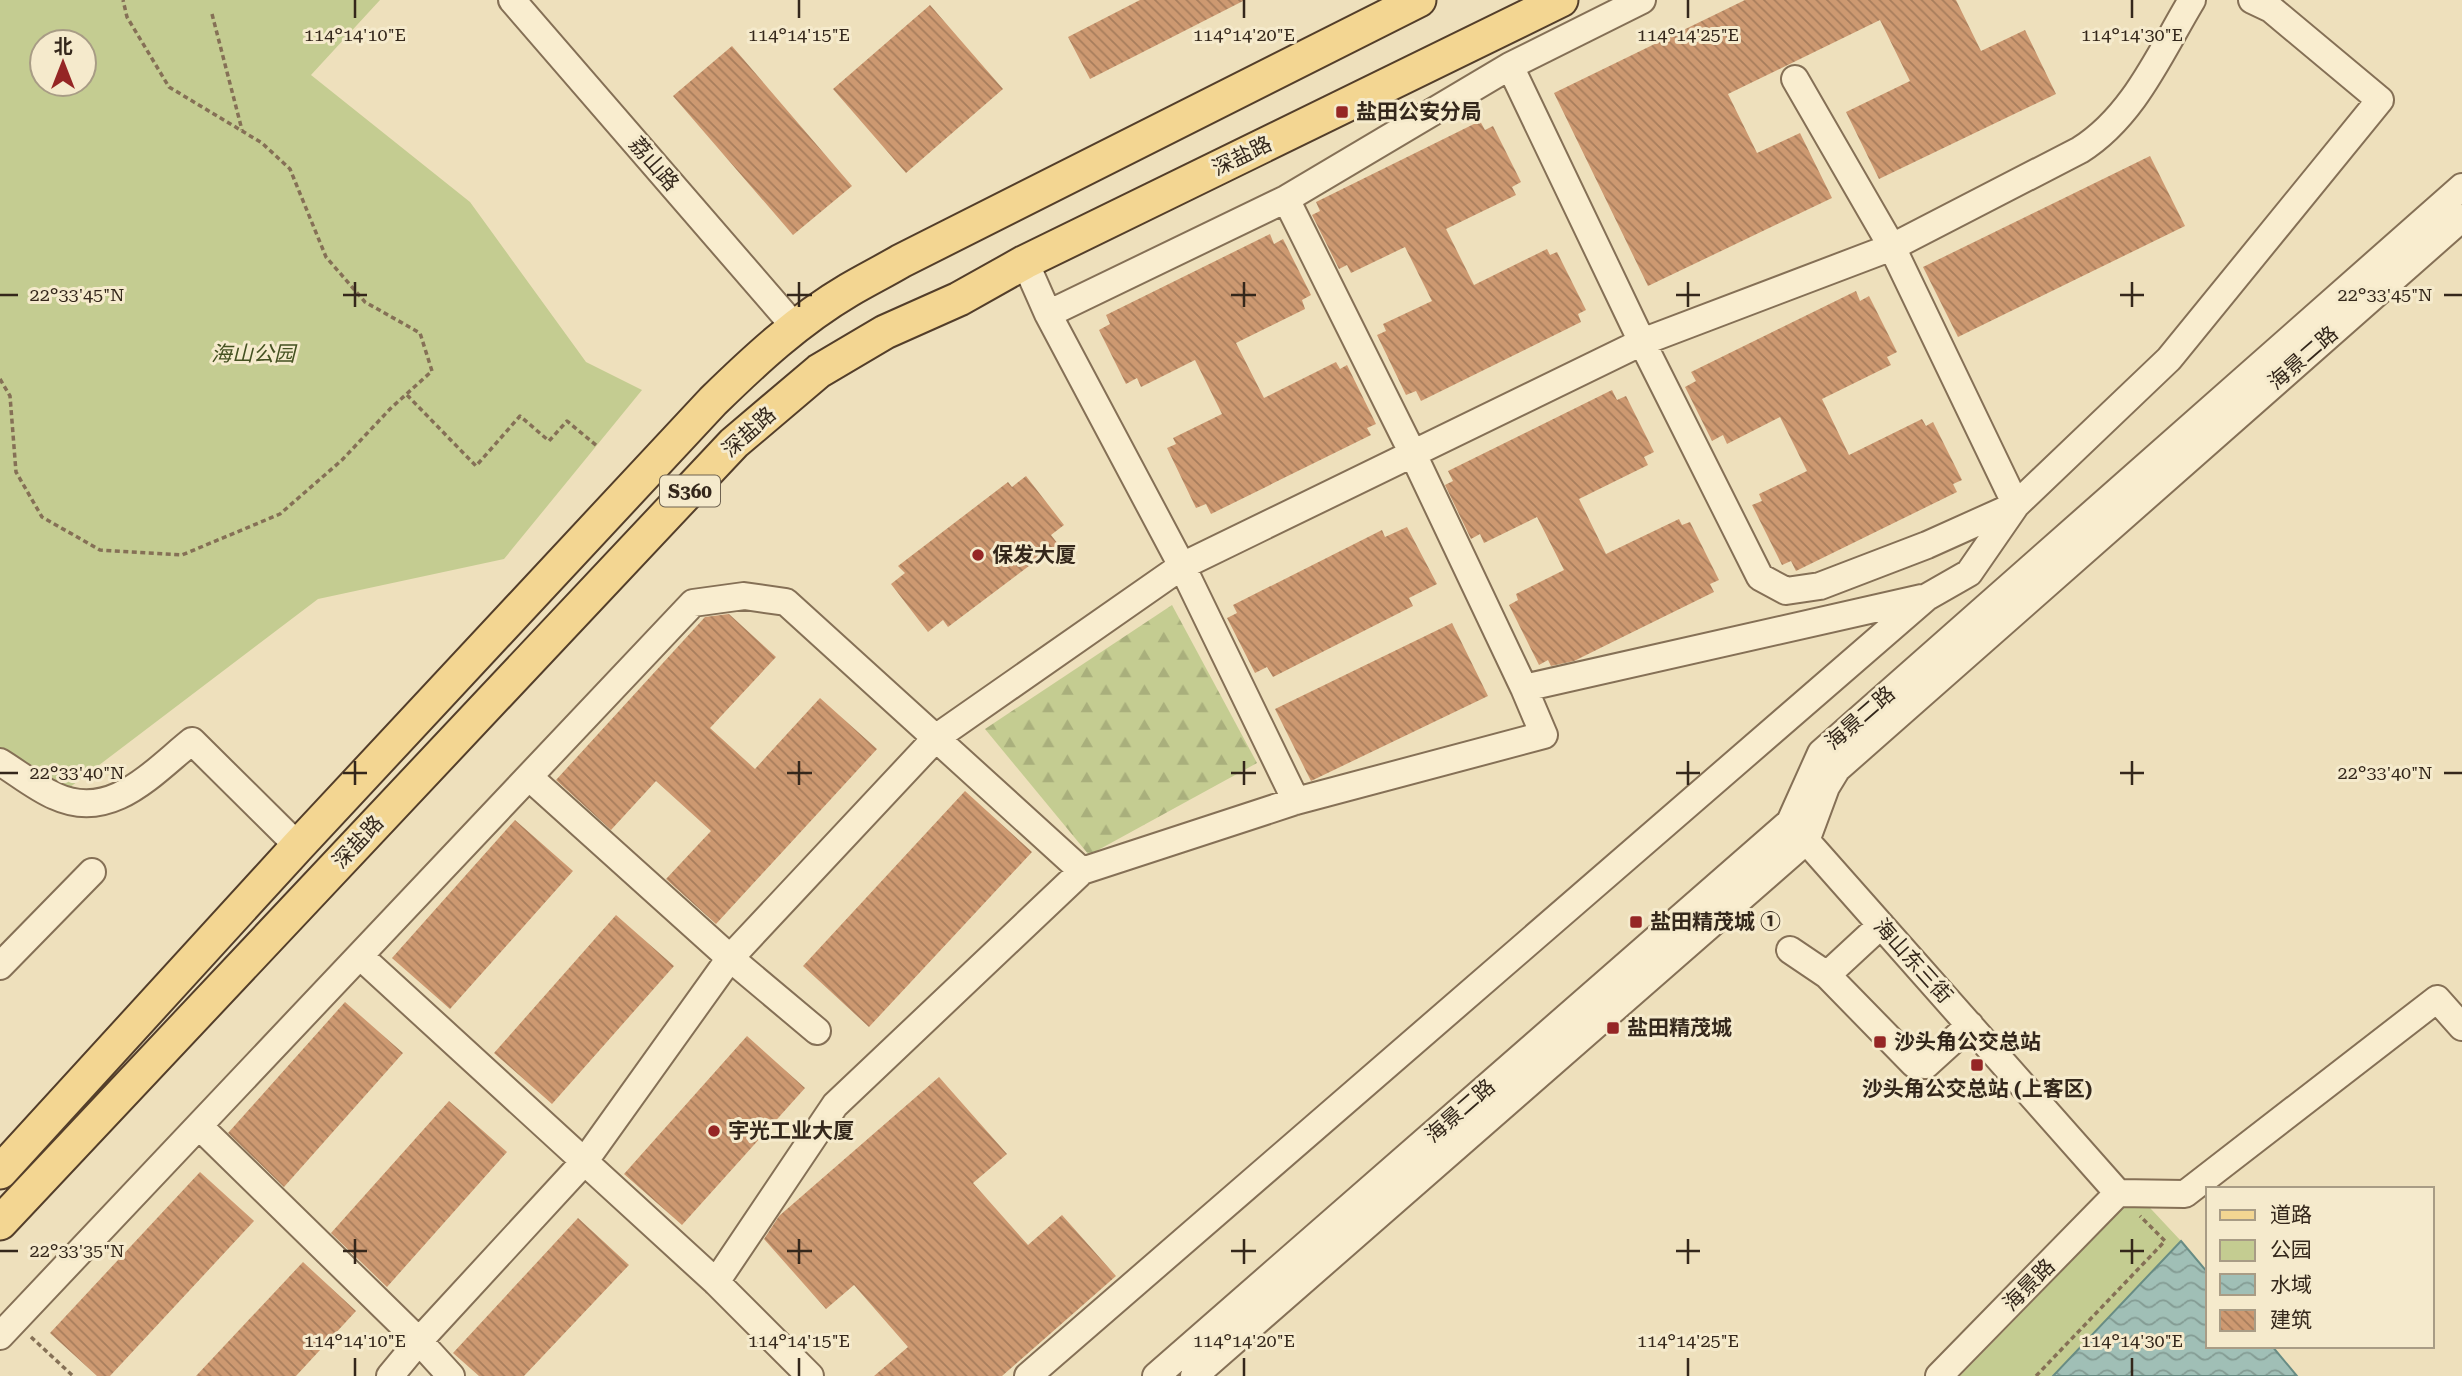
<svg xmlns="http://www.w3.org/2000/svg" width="2462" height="1376" font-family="'Roboto Serif','Noto Sans SC',serif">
<defs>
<pattern id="forest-firs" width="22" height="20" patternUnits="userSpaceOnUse" patternTransform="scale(1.75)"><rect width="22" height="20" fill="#c4cc91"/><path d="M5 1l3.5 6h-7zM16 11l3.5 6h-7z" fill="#a9af7c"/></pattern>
<pattern id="water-waves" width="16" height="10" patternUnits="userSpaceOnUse" patternTransform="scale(1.75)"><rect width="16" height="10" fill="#a0bfb6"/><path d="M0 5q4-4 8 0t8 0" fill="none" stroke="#839b93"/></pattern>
<pattern id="building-back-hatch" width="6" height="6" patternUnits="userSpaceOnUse" patternTransform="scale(1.75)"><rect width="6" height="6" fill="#cd9971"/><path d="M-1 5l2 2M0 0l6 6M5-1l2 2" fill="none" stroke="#a77d5c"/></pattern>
</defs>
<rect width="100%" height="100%" fill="#eee0bc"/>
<path fill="url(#forest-firs)" d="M1172,605l85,158 -168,92 -104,-126z"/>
<path fill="#c4cc91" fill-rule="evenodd" d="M0,0h380l-69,75 159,127 116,160 56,28 -138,169 -186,40 -261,198 -57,-35zM42,42h42v42h-42z
M2137,1194l44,47 -128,135h-93z"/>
<path fill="url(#water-waves)" stroke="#688c84" stroke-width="2" d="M2181,1241l27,32v73h64l25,30h-244z"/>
<path fill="url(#building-back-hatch)" d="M1140,0h105l-155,79 -22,-42z
M1745,0h211l25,51 44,-21 31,64 -177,85 -33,-67 64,-31 -30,-61 -152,74 29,59 43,-20 32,65 -184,88 -94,-193z
M930,5l73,84 -97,84 -73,-84z
M732,46l120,140 -59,49 -120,-139z
M1480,121l5,9 8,-4 28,56 -9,5 4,8 -70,34 28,56 73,-36 3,6 7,-3 29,58 -8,4 3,8 -160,79 -5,-10 -10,4 -29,-60 9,-4 -3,-7 49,-23 -27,-54 -54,26 -4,-8 -8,4 -27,-54 8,-4 -4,-9z
M2150,156l35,70 -227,111 -35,-70z
M1270,234l4,10 9,-5 28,56 -9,5 3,9 -69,34 28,55 72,-36 4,7 7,-4 29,59 -9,4 4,7 -160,79 -5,-10 -10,4 -29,-60 9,-4 -3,-6 49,-24 -27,-54 -54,27 -4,-9 -11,6 -27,-54 11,-6 -4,-9z
M1856,291l4,10 9,-5 28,56 -10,5 4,8 -69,34 27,56 73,-36 4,7 7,-4 29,58 -9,4 4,8 -161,79 -5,-10 -9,4 -30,-60 10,-4 -3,-7 48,-23 -27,-54 -53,27 -4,-9 -11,6 -27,-54 11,-6 -5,-9z
M1612,390l5,10 9,-4 28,56 -10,5 4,8 -69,34 27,55 73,-35 3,6 8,-3 29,58 -9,4 4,8 -140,69 -23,5 -3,-6 -9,5 -30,-60 9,-5 -2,-6 48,-24 -27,-53 -53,26 -4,-9 -9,5 -26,-54 8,-4 -5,-10z
M1026,476l38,49 -13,10 7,9 -110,83 -5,-7 -15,12 -37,-48 14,-11 -7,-7 110,-84 4,5z
M1407,527l30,57 -28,14 4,8 -140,71 -6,-10 -12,6 -28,-55 10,-5 -4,-8 149,-75 3,7z
M729,614l47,43 -66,71 45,41 65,-71 57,51 -161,175 -50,-45 45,-48 -55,-50 -45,49 -55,-50 149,-163z
M1452,623l36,73 -177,85 -36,-72z
M965,791l67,61 -163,175 -66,-61z
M515,820l58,51 -123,138 -58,-51z
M616,915l58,51 -122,138 -58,-51z
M345,1002l58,51 -119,134 -56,-54z
M747,1036l58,52 -123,137 -58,-51z
M939,1077l68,77 -34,29 55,62 34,-30 54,61 -114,100h-128l34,-29 -54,-62 -28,24 -62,-70 15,-23z
M449,1101l58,51 -120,135 -56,-54z
M200,1172l54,49 -144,155h-13l-47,-43z
M578,1218l51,47 -105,111h-45l-26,-23z
M303,1262l53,49 -60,65h-100z"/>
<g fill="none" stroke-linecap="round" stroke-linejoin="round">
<defs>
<path id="minor" d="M512,0l283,327
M1510,66l132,276 118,235 26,14 34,-5 107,-41 89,-40 153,-146 211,-259 -109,-91 -19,-9
M1025,262l23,52 134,252 114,235
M1048,314l238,-115 224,-133 132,-66
M1524,688l398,-90
M0,762c18,11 36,26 55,34 56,26 97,-23 137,-55l106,105
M529,777l201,181 87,73
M1795,828l323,365
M1881,925l-54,50 87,89 12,1 44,-40
M1790,950l37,25
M360,956l356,326 94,94
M0,966l92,-94
M199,1126l220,215 32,35
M2118,1193l67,1 252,-195 25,28
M716,1282l119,-177 247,-234 214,-70 248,-66 -20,-47 -111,-234 -127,-255
M0,1336l693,-733 51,-7 42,6 296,269
M390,1376l29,-35 165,-179 146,-204 207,-221 245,-171 460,-224 250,-95 188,-97c54,-34 80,-97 112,-150
M1028,1376l899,-779 42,-24 47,-68 -124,-258 -97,-168
M1156,1376l634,-554 31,-69 641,-566
M1194,1376l612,-535 20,-54 11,-18 625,-551
M1939,1376l179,-183"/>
<path id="major" d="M0,1172l298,-326 415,-445c42,-41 85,-81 136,-111 17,-10 35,-19 52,-29l518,-261
M0,1223l734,-780 85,-72 66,-39 74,-33 66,-37 536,-262"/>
</defs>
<use href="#minor" stroke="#857056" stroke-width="30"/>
<use href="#major" stroke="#533e2a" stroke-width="37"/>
<path stroke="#857056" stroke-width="3.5" stroke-dasharray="5 3.5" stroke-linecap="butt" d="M212,14l30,116
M0,379l10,17 6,76 26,45 58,33 82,5 98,-41 62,-54 49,-52 41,-37 -12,-38 -55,-31 -39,-45 -36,-88 -28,-26 -93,-56 -42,-70 -4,-17
M407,395l69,71 44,-50 29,25 18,-20 30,25
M31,1337l42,39
M2036,1376l129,-135 -25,-25"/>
<use href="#minor" stroke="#f9edcf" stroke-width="26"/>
<use href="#major" stroke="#f3d692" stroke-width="33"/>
</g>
<path fill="none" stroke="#34271b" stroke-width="2.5" d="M355,0v18M799,0v18M1244,0v18M1688,0v18M2132,0v18M355,282v25M799,282v25M1244,282v25M1688,282v25M2132,282v25M0,295h18M343,295h24M787,295h25M1231,295h25M1676,295h24M2120,295h24M2444,295h18M355,761v24M799,761v24M1244,761v24M1688,761v24M2132,761v24M0,773h18M343,773h24M787,773h25M1231,773h25M1676,773h24M2120,773h24M2444,773h18M355,1239v25M799,1239v25M1244,1239v25M1688,1239v25M2132,1239v25M0,1251h18M343,1251h24M787,1251h25M1231,1251h25M1676,1251h24M2120,1251h24M355,1358v18M799,1358v18M1244,1358v18M1688,1358v18M2132,1358v18"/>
<g fill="#952625" stroke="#f5eacc" stroke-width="2.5">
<rect x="1335" y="105" width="14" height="14" rx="3.5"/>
<circle cx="978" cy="555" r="7"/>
<rect x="1629" y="915" width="14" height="14" rx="3.5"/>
<rect x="1606" y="1021" width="14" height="14" rx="3.5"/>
<rect x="1873" y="1035" width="14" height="14" rx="3.5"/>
<rect x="1970" y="1058" width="14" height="14" rx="3.5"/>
<circle cx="714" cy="1131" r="7"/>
</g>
<g text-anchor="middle" stroke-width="6" stroke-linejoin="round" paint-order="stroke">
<rect fill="#f5eacc" stroke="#6e6250" stroke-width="2" x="660" y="475.5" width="60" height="31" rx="5"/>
<g font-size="19" font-weight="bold" fill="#34271b">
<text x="690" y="498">S360</text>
</g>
<g font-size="21" font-weight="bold" fill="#34271b" stroke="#f5eacc" text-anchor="start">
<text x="1356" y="119">盐田公安分局</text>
<text x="992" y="562">保发大厦</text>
<text x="1650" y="929">盐田精茂城 ①</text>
<text x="1627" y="1035">盐田精茂城</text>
<text x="1894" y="1049">沙头角公交总站</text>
<text x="1977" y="1096" text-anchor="middle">沙头角公交总站 (上客区)</text>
<text x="728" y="1138">宇光工业大厦</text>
</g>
<g font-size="21" fill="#34271b" stroke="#f5eacc">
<text transform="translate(1242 156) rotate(-26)" y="7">深盐路</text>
<text transform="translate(654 164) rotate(49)" y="7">荔山路</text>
<text transform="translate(2303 358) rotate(-41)" y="7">海景二路</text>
<text transform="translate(749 432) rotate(-42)" y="7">深盐路</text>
<text transform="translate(1860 718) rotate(-41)" y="7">海景二路</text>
<text transform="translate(358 842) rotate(-47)" y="7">深盐路</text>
<text transform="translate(1913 961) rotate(48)" y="7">海山东三街</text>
<text transform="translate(1460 1111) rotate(-41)" y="7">海景二路</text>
<text transform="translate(2029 1285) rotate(-45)" y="7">海景路</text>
</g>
<g font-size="21" font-style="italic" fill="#445121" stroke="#f5eacc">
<text x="253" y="361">海山公园</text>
</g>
</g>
<g font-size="18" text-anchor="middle" fill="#34271b" stroke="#f5eacc" stroke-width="6" stroke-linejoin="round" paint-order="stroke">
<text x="355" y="41">114°14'10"E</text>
<text x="799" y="41">114°14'15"E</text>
<text x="1244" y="41">114°14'20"E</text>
<text x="1688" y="41">114°14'25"E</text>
<text x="2132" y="41">114°14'30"E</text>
<text x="77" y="301">22°33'45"N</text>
<text x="2385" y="301">22°33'45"N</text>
<text x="77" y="779">22°33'40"N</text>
<text x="2385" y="779">22°33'40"N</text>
<text x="77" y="1257">22°33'35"N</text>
<text x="355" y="1347">114°14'10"E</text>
<text x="799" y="1347">114°14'15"E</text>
<text x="1244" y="1347">114°14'20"E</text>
<text x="1688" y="1347">114°14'25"E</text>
<text x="2132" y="1347">114°14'30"E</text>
</g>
<rect x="2206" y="1187" width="228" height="161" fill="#f5eacc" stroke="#a89c85" stroke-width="2"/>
<rect x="2220" y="1210" width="35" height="10" fill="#f3d692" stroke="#a89c85" stroke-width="2"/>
<text x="2270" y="1222" font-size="21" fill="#34271b">道路</text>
<rect x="2220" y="1240" width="35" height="21" fill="#c4cc91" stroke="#a89c85" stroke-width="2"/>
<text x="2270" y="1257" font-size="21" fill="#34271b">公园</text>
<rect x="2220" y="1274" width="35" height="21" fill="url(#water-waves)" stroke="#a89c85" stroke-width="2"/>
<text x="2270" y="1292" font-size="21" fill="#34271b">水域</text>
<rect x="2220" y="1310" width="35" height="21" fill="url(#building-back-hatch)" stroke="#a89c85" stroke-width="2"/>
<text x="2270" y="1327" font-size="21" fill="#34271b">建筑</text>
<g transform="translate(63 63)"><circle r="33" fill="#f5eacc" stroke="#a89c85" stroke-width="2"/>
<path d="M0-5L12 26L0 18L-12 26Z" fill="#952625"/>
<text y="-10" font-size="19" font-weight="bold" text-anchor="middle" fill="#34271b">北</text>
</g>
</svg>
